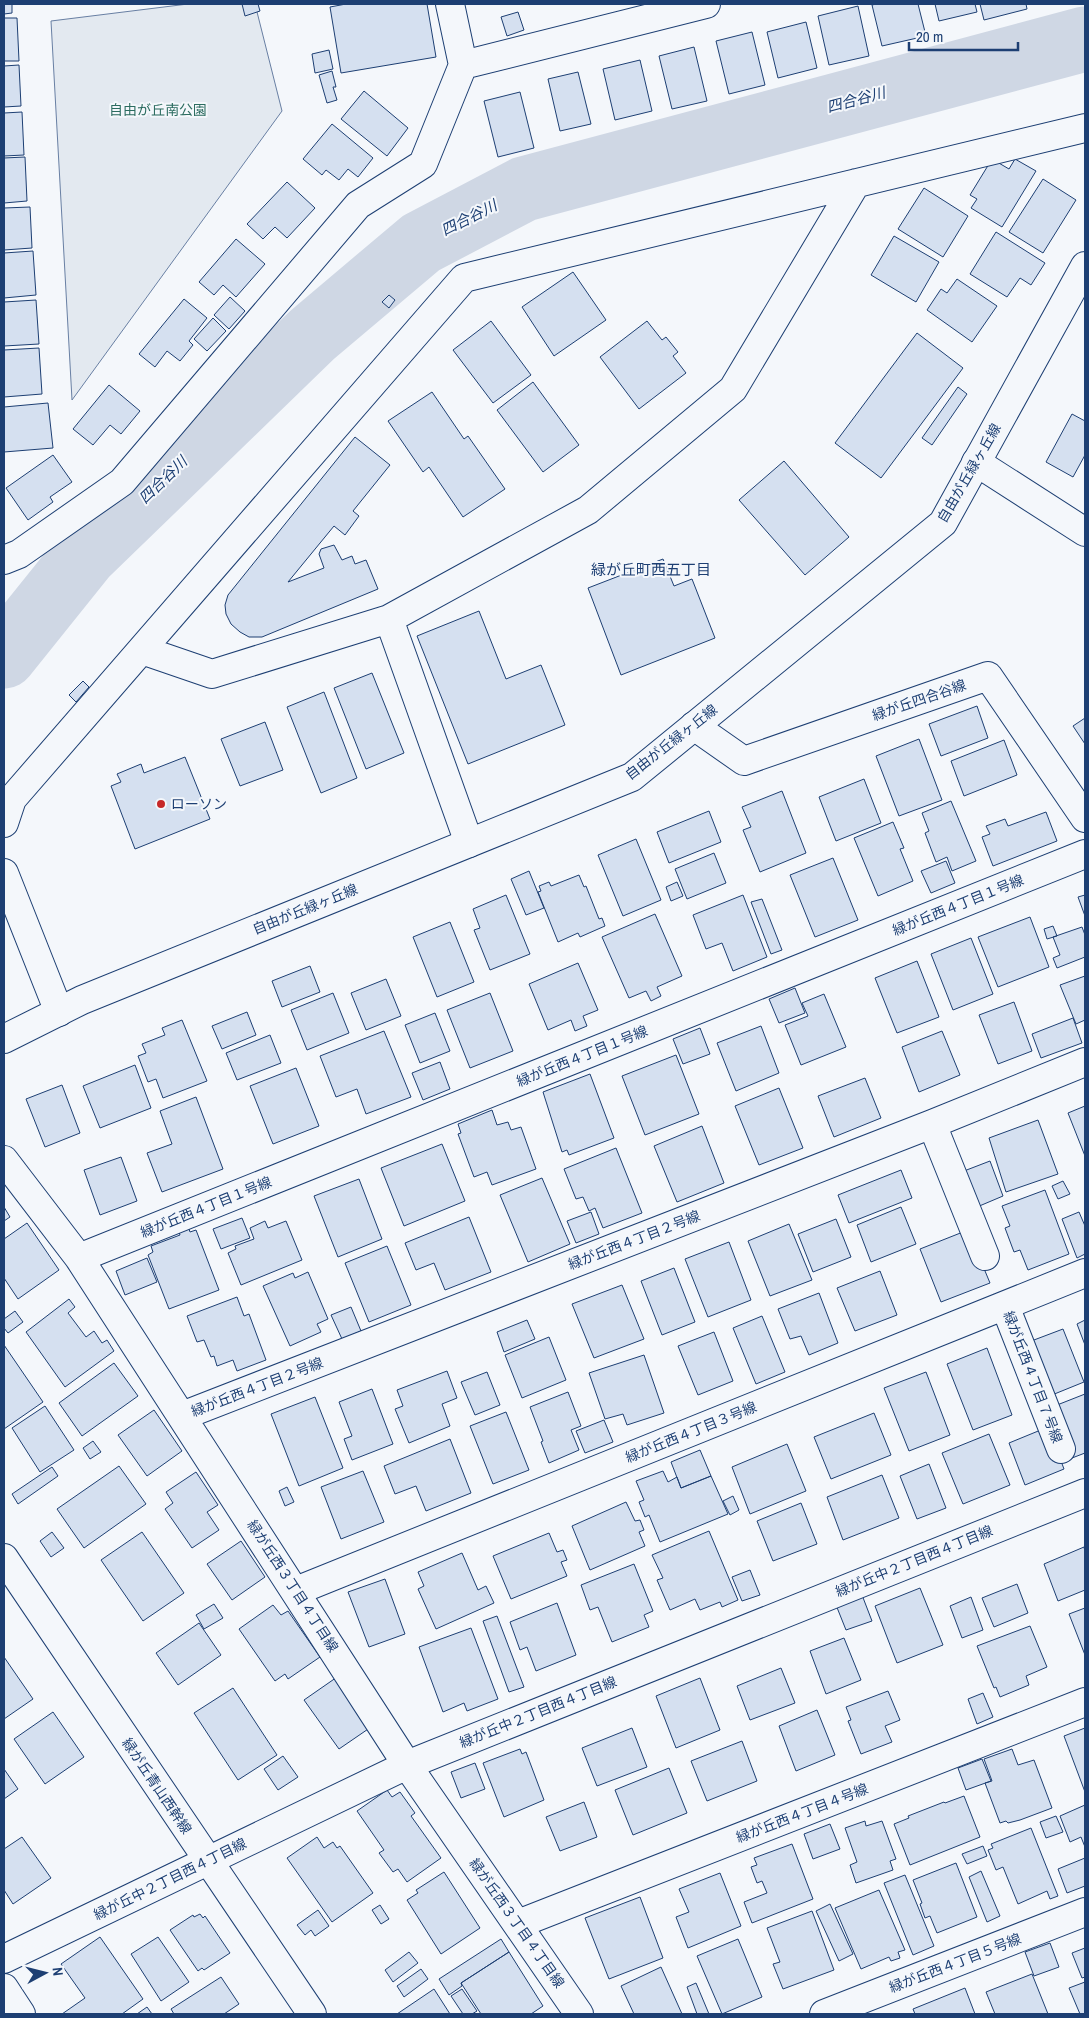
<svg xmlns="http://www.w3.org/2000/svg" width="1089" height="2018" font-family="'Archivo Narrow','Noto Sans JP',sans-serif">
<rect width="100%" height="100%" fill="#f4f7fb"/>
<path fill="#e3e9f0" stroke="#687fa3" d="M188,4h67l27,107 -210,289 -21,-379z"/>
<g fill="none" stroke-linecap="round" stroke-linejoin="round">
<path stroke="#cfd7e4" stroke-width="65" d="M4,656l81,-101 227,-220 109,-92 103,-54 561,-150"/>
</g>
<path fill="#d5e0f0" stroke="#1d3f73" d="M4,4h8v9l-8,1z
M242,4h16l2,7 -15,5z
M346,4h81l9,53 -95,16 -11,-66z
M876,4h42l8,32 -44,10 -10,-41z
M935,4h40l2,8 -38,9z
M980,4h46l1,5 -43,11z
M858,6l11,50 -40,9 -11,-49z
M518,12l6,18 -17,6 -6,-19z
M4,18h13l2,43h-15z
M806,22l11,46 -39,10 -11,-46z
M752,32l13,53 -36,9 -13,-53z
M694,47l13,54 -35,8 -13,-53z
M329,50l4,19 -18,4 -3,-19z
M640,60l12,51 -37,9 -12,-51z
M19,65l2,41 -17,1v-41z
M332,71l4,16h-3l4,13 -10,3 -8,-28z
M578,72l13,52 -31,7 -12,-52z
M364,91l44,37 -21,28 -46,-37z
M520,92l14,56 -36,9 -14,-56z
M22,112l2,43 -20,1v-43z
M332,124l41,34 -15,19 -10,-8 -9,11 -13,-10 -4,5 -19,-16z
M25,157l2,44 -23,2v-45z
M992,159l17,10 6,-10 21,12 -34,56 -31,-19 6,-9 -7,-4z
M1043,179l33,21 -33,53 -34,-21z
M287,182l28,26 -28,30 -12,-11 -12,12 -16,-15z
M924,188l44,28 -25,41 -45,-28z
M30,207l2,41 -28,2v-42z
M996,232l49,31 -14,22 -11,-7 -13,19 -37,-23z
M894,236l45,26 -23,40 -45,-27z
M236,239l29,25 -29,33 -13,-12 -9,10 -15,-13z
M33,251l3,44 -32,3v-45z
M573,272l33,48 -52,36 -32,-49z
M957,279l40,27 -25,36 -45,-32 14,-21 6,4z
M389,295l6,5 -6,8 -7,-6z
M230,297l15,14 -16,18 -15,-14z
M184,299l23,19 -18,23 4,4 -13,16 -13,-10 -12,16 -16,-13z
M36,300l3,44 -35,2v-44z
M213,318l13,13 -19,20 -13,-12z
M491,321l40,54 -38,28 -40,-53z
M647,321l15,19 4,-3 12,15 -5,4 13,17 -47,36 -39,-52z
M917,333l46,35 -82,110 -46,-35z
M39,348l3,46 -38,3v-47z
M533,382l46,63 -36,27 -46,-62z
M109,385l31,26 -19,23 -11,-9 -17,20 -20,-16z
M958,387l9,7 -35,51 -10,-7z
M432,392l32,47 4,-3 37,53 -42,28 -34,-50 -6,5 -35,-51z
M48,403l5,45 -49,4v-45z
M1072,414l13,7v34l-12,22 -27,-15z
M355,437l35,28 -37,46 6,5 -14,19 -11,-9 -46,56 36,-14 -5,-14 2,-5 13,-4 8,15 10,-4 3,8 11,-4 12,29 -116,48h-13l-9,-5 -9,-8 -5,-10 -1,-9 3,-10z
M53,455l19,27 -22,15 3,5 -25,18 -22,-32z
M784,461l65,76 -44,38 -66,-75z
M663,559l11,27 18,-7 23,59 -94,37 -33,-87z
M479,611l27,68 35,-14 24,60 -97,39 -51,-128z
M372,673l32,80 -38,16 -32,-81z
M83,681l6,6 -13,15 -7,-7z
M324,692l33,86 -36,15 -34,-86z
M977,706l11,32 -47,18 -12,-32z
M1085,718v26l-12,-18z
M265,722l18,48 -43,16 -19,-47z
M919,739l23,61 -43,16 -23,-60z
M1004,740l13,35 -53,21 -13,-35z
M185,757l25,62 -75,30 -24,-63 10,-4 -4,-8 24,-10 3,9z
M864,779l17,44 -45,18 -17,-44z
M782,791l24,62 -46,19 -17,-42 8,-3 -9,-20z
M951,801l25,60 -24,10 -5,-14 -11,5 -11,-29 4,-2 -7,-18z
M709,811l12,31 -52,21 -12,-31z
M1046,812l11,29 -64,25 -11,-29 8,-3 -4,-8 19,-7 3,7z
M893,822l11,26 -4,1 13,32 -35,15 -24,-58z
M636,839l25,61 -38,16 -25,-61z
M714,853l12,30 -39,16 -12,-30z
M833,858l25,62 -43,17 -25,-62z
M946,861l9,22 -24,10 -10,-22z
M529,871l15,37 -18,7 -15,-36z
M579,875l5,12 2,-1 13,33 3,-1 3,8 -25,11 -2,-4 -20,9 -20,-50 3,-1 -2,-5 10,-4 2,4z
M677,882l6,14 -12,5 -5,-14z
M506,895l24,59 -40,16 -16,-40 6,-2 -7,-19z
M743,895l24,62 -34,14 -11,-28 -16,6 -13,-34z
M1085,895v21l-7,-19z
M762,899l20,51 -11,4 -20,-52z
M655,914l27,62 -25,11 4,9 -10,5 -5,-10 -17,7 -27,-61z
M1030,917l19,50 -51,20 -20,-50z
M450,922l24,60 -37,15 -24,-60z
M1053,926l4,10 -10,3 -3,-10z
M1082,927l3,8v22l-28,11 -4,-10 7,-3 -7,-18z
M971,938l22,56 -40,16 -22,-56z
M917,961l22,56 -42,16 -22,-55z
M578,963l20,47 -15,6 4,10 -12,5 -4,-11 -23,10 -19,-46z
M310,966l10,26 -38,15 -10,-26z
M1085,976v44l-9,4 -16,-39z
M386,979l15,37 -35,14 -15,-37z
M795,988l10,25 -26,10 -10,-24z
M333,993l16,40 -42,17 -16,-40z
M490,993l23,58 -43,17 -23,-58z
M824,994l22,53 -45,18 -16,-40 23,-9 -6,-13z
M1014,1002l18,49 -34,13 -19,-49z
M247,1012l9,23 -34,14 -10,-23z
M435,1013l15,38 -30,12 -15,-38z
M1073,1018l9,25 -41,15 -9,-24z
M182,1020l25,61 -44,17 -7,-19 -8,3 -10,-26 8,-3 -4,-9 23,-9 -3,-7z
M761,1026l18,47 -43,18 -19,-48z
M700,1028l10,26 -27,10 -10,-25z
M384,1031l27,66 -45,17 -9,-25 -21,8 -16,-41z
M942,1031l18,44 -41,17 -17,-45z
M270,1035l11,28 -44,17 -11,-27z
M676,1055l23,59 -54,21 -23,-59z
M440,1062l10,27 -27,11 -11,-27z
M135,1065l16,43 -51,20 -17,-42z
M296,1068l23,58 -46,18 -23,-58z
M590,1074l24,64 -45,17 -2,-5 -5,2 -19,-60z
M865,1078l16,40 -47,19 -16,-41z
M62,1085l18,48 -35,14 -19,-48z
M779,1088l24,60 -44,17 -24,-59z
M196,1097l27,72 -61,23 -15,-39 25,-9 -12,-33z
M1085,1106v50l-17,-43z
M492,1110l5,15 11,-3 3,8 10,-3 15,42 -44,16 -5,-13 -13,5 -16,-43 3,-1 -3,-9z
M1038,1120l20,54 -52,18 -17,-54z
M702,1126l22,57 -47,19 -23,-56z
M442,1144l23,57 -61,25 -23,-58z
M616,1148l26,65 -39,15 -8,-20 -6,3 -6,-14 -7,2 -12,-30z
M121,1157l16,44 -37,14 -16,-45z
M990,1161l13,35 -26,11 -13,-36z
M901,1170l11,28 -63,25 -11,-28z
M542,1178l28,66 -42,18 -28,-67z
M359,1179l23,60 -44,18 -24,-61z
M1063,1181l7,13 -12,5 -6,-13z
M1045,1190l24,64 -41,16 -8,-20 -6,2 -9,-24 5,-2 -8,-20z
M4,1207l6,10 -6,4z
M901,1207l15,37 -45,18 -14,-37z
M591,1212l8,22 -23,9 -9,-22z
M1079,1212l6,14v28l-8,4 -15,-39z
M469,1217l22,55 -46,18 -11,-27 -18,7 -11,-27z
M242,1218l8,20 -29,11 -8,-20z
M836,1219l15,38 -38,15 -15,-38z
M265,1221l3,7 18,-7 16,39 -61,25 -13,-32 8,-4 -1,-3 19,-7 -4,-11z
M27,1223l32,47 -41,29 -14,-21v-39z
M789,1224l23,56 -42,16 -22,-55z
M189,1229l1,3 6,-2 23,60 -50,19 -21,-54 5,-3 -2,-6 29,-11 -1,-3z
M968,1230l22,53 -49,19 -21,-53z
M729,1242l22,58 -43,17 -23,-58z
M387,1246l24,59 -42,17 -24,-59z
M147,1258l10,24 -32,13 -9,-24z
M674,1268l21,54 -33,13 -21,-54z
M880,1271l17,44 -42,16 -18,-43z
M308,1272l20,47 -11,5 4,8 -31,14 -27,-60 30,-13 2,5z
M622,1285l22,54 -50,19 -22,-54z
M819,1293l19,50 -29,12 -8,-19 -11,3 -12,-30z
M237,1297l7,19 5,-2 17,46 -29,11 -4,-11 -16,6 -3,-10 -3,1 -7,-17 -7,2 -10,-26z
M69,1299l6,8 -7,6 18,24 8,-6 8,12 5,-3 7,11 -49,36 -39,-55z
M351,1307l10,24 -19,8 -11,-24z
M15,1311l8,11 -15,11 -4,-5v-9z
M762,1316l23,56 -29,12 -23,-56z
M527,1320l8,19 -31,13 -7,-20z
M1085,1320v25l-8,-21z
M1063,1329l21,53 -37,15 -21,-54z
M714,1332l19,49 -35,14 -20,-49z
M549,1337l17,43 -44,18 -17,-43z
M4,1345l39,57 -39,27z
M987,1348l25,67 -39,15 -26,-66z
M644,1355l20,58 -37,12 -4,-11 -18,5 -16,-46z
M114,1363l24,33 -56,40 -23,-33z
M447,1371l10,27 -15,6 8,22 -41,17 -14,-34 8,-3 -6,-16z
M487,1372l13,33 -25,10 -14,-33z
M926,1372l24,63 -41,16 -25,-63z
M372,1389l21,55 -41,16 -8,-21 8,-3 -13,-34z
M568,1392l13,34 -10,4 8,20 -30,13 -8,-21 2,-1 -13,-34z
M1085,1394v59l-13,5 -20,-51z
M315,1397l28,71 -44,18 -28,-72z
M45,1406l29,44 -34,22 -28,-44z
M154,1410l28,41 -35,25 -29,-41z
M506,1412l23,58 -36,14 -23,-58z
M874,1413l17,42 -60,24 -17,-42z
M604,1420l9,22 -28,11 -9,-22z
M1048,1427l16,42 -39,16 -16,-42z
M989,1434l21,51 -47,19 -21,-51z
M450,1439l21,54 -45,18 -10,-25 -21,8 -11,-28z
M93,1441l8,11 -11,7 -7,-11z
M787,1444l19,47 -56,23 -18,-47z
M700,1450l11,26 -30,12 -10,-26z
M929,1464l17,44 -29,11 -17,-43z
M119,1466l27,38 -62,44 -27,-39z
M52,1467l6,9 -40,28 -6,-10z
M363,1471l21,51 -43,17 -20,-52z
M663,1471l5,11 9,-5 4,11 30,-12 17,38 -68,28 -11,-27 -4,2 -6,-15 5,-2 -8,-19z
M196,1472l22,33 -11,7 12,18 -27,18 -27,-39 8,-6 -7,-11z
M882,1475l17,43 -56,22 -16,-43z
M287,1487l7,15 -9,4 -6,-15z
M733,1496l6,14 -9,5 -7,-14z
M626,1502l9,19 5,-1 4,10 -5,2 6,14 -55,24 -18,-44z
M801,1503l16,41 -44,17 -16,-40z
M709,1531l29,69 -16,7 -2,-5 -20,8 -5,-11 -25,11 -13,-30 6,-2 -11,-23z
M52,1532l12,16 -13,9 -11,-16z
M142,1532l42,61 -41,28 -42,-61z
M549,1533l8,19 6,-2 4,10 -6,2 6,14 -56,23 -18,-43z
M241,1541l24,36 -33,23 -25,-36z
M1084,1547l1,5v38l-27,11 -14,-37z
M462,1553l16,37 8,-4 8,17 -58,26 -18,-40 6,-3 -6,-14z
M634,1564l19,47 -9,4 5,12 -37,15 -14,-35 -8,3 -9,-25z
M750,1570l10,25 -18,6 -10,-24z
M385,1579l20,55 -36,13 -21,-55z
M1017,1584l11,29 -34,14 -12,-29z
M920,1588l23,57 -46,18 -22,-57z
M862,1595l10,26 -26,9 -10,-25z
M971,1597l12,33 -21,8 -12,-32z
M557,1603l19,52 -40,16 -9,-24 -7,3 -10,-28z
M214,1604l9,14 -19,11 -8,-14z
M273,1605l8,10 7,-4 32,46 -32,22 -3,-5 -10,7 -36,-52z
M1085,1608v47l-16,-41z
M497,1616l27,71 -15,5 -26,-71z
M199,1623l22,32 -43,30 -22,-32z
M1030,1626l17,41 -21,9 3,9 -29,12 -4,-10 -2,1 -17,-42z
M471,1628l27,71 -31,12 -3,-8 -21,9 -24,-65z
M844,1638l17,42 -35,14 -16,-43z
M4,1657l29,42 -29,20z
M781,1668l14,35 -45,17 -13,-34z
M340,1675l34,50 -35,24 -35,-49z
M700,1678l20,52 -44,18 -20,-52z
M233,1688l44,67 -39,25 -44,-67z
M888,1691l12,29 -15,6 7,16 -31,12 -13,-33 3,-1 -5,-13z
M983,1693l10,24 -16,7 -9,-25z
M817,1710l18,45 -39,16 -17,-45z
M53,1712l31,45 -39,27 -31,-45z
M632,1728l15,39 -50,19 -15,-38z
M1085,1728v64l-21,-56z
M742,1741l15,40 -50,20 -16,-40z
M520,1749l2,5 4,-2 18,48 -40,17 -21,-54z
M1012,1749l6,16 16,-5 18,48 -32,12 -12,3 -2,-2 -6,2 -15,-40 7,-2 -8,-22z
M283,1756l15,21 -20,13 -14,-21z
M982,1759l9,22 -25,9 -8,-22z
M475,1763l10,26 -24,9 -10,-26z
M669,1768l18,45 -54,22 -18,-45z
M4,1769l14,20 -14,10z
M387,1790l5,7 8,-5 15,21 -4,3 30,42 -34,24 -9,-13 -5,3 -14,-19 5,-3 -27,-39z
M964,1796l16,41 -70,28 -16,-41 15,-6 -1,-2 36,-14 1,1z
M584,1802l13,35 -37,14 -14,-34z
M1085,1805v42l-4,-10 -11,5 -10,-26z
M1056,1816l7,16 -17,6 -6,-16z
M865,1821l1,5 16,-5 14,38 -6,2 3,9 -37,13 -6,-18 7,-3 -12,-34z
M830,1824l10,25 -27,10 -9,-25z
M1031,1828l27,68 -8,3 -3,-8 -29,13 -15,-37 -7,3 -8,-20 5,-2 -2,-4z
M22,1837l29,41 -38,26 -9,-14v-41z
M317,1837l7,11 9,-6 4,6 3,-2 33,47 -41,29 -45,-64z
M792,1844l21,55 -61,24 -8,-21 23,-9 -5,-12 -5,2 -6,-16 6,-2 -3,-7z
M983,1846l4,10 -20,8 -5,-10z
M1085,1858v28l-18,7 -9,-24z
M956,1863l21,54 -40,16 -7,-17 -5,2 -5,-14 2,-1 -9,-23z
M981,1871l19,45 -13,6 -18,-45z
M444,1872l36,56 -39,26 -34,-54 11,-7 -2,-3z
M720,1873l21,53 -53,22 -12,-31 13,-5 -10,-23z
M905,1875l29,71 -21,9 -29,-72z
M879,1890l26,60 -7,2 2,6 -9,3 -2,-4 -28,12 -26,-61z
M640,1897l23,61 -54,21 -24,-61z
M830,1904l23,50 -14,7 -23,-50z
M380,1905l9,14 -8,5 -9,-14z
M318,1910l11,16 -14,10 -4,-6 -6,5 -8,-10z
M812,1911l22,59 -51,19 -10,-25 7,-2 -13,-34z
M200,1914l3,4 2,-2 25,37 -26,17 -2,-2 -4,3 -28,-41 23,-15 1,2z
M100,1937l43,62 -21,15h-60l23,-16 -24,-34z
M158,1937l31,45 -28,19 -30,-47z
M501,1939l8,13 -48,31 1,3 -13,9 -10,-16z
M738,1939l24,58 -40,17 -25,-58z
M1050,1943l9,24 -25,9 -9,-24z
M1085,1948v29l-3,1 -10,-25z
M409,1952l9,11 -25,19 -8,-12z
M509,1952l34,54 -12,8h-50l-20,-31z
M661,1967l21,47h-48l-13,-28z
M421,1969l7,10 -24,18 -7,-11z
M1032,1974l16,40h-53l-9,-22z
M221,1977l18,27 -15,10h-50l-3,-5z
M1085,1982v32h-5l-11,-26z
M696,1983l13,31h-12l-10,-27z
M965,1988l10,26h-60l-2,-5z
M434,1989l16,25h-53z
M462,1989l15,22 -5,3h-9l-12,-18z
M147,2007l5,7h-15z"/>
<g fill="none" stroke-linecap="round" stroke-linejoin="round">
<defs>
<path id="street" d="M450,4l13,61
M976,462l109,70
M4,560l15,-6 103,-72 236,-277 65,-41 40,-99 243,-61
M389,619l80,224
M142,650l70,24 177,-55 199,-109 145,-121 123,-206
M694,726l50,35 244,-85 97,142
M4,823l8,-24 452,-521 621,-150
M4,873l55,139
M932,1124l53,132
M4,1160l75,98 328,507 172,249
M79,1258l1006,-404
M1005,1306l56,143
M182,1416l750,-292 153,-62
M296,1591l789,-318
M518,1924l567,-222
M4,1959l403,-194 678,-272
M4,1988l17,26
M824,2014l261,-102"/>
<path id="secondary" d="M4,1039l78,-39 550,-223 311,-254 142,-257
M4,1558l308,456"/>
</defs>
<use href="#street" stroke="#1d3f73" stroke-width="30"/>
<use href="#secondary" stroke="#1d3f73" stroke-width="30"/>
<use href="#street" stroke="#f4f7fb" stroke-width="28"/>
<use href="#secondary" stroke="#f4f7fb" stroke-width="28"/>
</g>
<circle fill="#c62828" stroke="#f4f7fb" stroke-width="2" cx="161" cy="804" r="5"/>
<g text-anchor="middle" stroke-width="4" stroke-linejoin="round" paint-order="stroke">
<g font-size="14" fill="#2c6c60" stroke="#f4f7fb">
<text x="158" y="115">自由が丘南公園</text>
</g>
<g font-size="14" fill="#1d3f73" stroke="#f4f7fb">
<text transform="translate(969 473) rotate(-60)" y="5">自由が丘緑ヶ丘線</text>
<text transform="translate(919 700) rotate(-19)" y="5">緑が丘四合谷線</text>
<text transform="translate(671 742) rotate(-38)" y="5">自由が丘緑ヶ丘線</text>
<text transform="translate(958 905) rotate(-22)" y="5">緑が丘西４丁目１号線</text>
<text transform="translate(305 909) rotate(-22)" y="5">自由が丘緑ヶ丘線</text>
<text transform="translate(582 1056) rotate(-22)" y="5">緑が丘西４丁目１号線</text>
<text transform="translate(206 1207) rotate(-22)" y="5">緑が丘西４丁目１号線</text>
<text transform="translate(634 1240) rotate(-21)" y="5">緑が丘西４丁目２号線</text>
<text transform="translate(1033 1377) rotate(69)" y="5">緑が丘西４丁目７号線</text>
<text transform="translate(257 1387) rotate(-21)" y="5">緑が丘西４丁目２号線</text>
<text transform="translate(691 1432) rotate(-22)" y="5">緑が丘西４丁目３号線</text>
<text transform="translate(914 1561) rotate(-22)" y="5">緑が丘中２丁目西４丁目線</text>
<text transform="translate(293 1586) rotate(57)" y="5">緑が丘西３丁目４丁目線</text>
<text transform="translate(538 1712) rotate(-22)" y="5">緑が丘中２丁目西４丁目線</text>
<text transform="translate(157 1786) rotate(56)" y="5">緑が丘青山西幹線</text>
<text transform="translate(802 1813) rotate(-21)" y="5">緑が丘西４丁目４号線</text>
<text transform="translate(170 1879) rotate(-26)" y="5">緑が丘中２丁目西４丁目線</text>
<text transform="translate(517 1923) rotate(55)" y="5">緑が丘西３丁目４丁目線</text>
<text transform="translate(955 1963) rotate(-21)" y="5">緑が丘西４丁目５号線</text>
</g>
<g font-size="14" fill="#1d3f73" stroke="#f4f7fb" text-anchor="start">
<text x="171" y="809">ローソン</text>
</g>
<g font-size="15" font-style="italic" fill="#1d3f73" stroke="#f4f7fb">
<text transform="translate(856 100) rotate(-15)" y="5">四合谷川</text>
<text transform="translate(469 218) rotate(-27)" y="5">四合谷川</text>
<text transform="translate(163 480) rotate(-44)" y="5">四合谷川</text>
</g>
<g font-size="15" fill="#1d3f73" stroke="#f4f7fb">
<text x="651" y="575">緑が丘町西五丁目</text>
</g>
</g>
<rect width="1089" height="2018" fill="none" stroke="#1d3f73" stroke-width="10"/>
<g transform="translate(45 1973) rotate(83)" stroke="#f4f7fb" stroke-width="4" paint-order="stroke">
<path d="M0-4L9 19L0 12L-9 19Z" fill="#1d3f73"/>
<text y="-8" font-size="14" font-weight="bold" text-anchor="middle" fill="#1d3f73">N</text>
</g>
<path d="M909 42v8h109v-8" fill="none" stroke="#1d3f73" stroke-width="2.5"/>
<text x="916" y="42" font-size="15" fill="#1d3f73" stroke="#f4f7fb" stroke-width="4" paint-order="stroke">20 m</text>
</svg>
